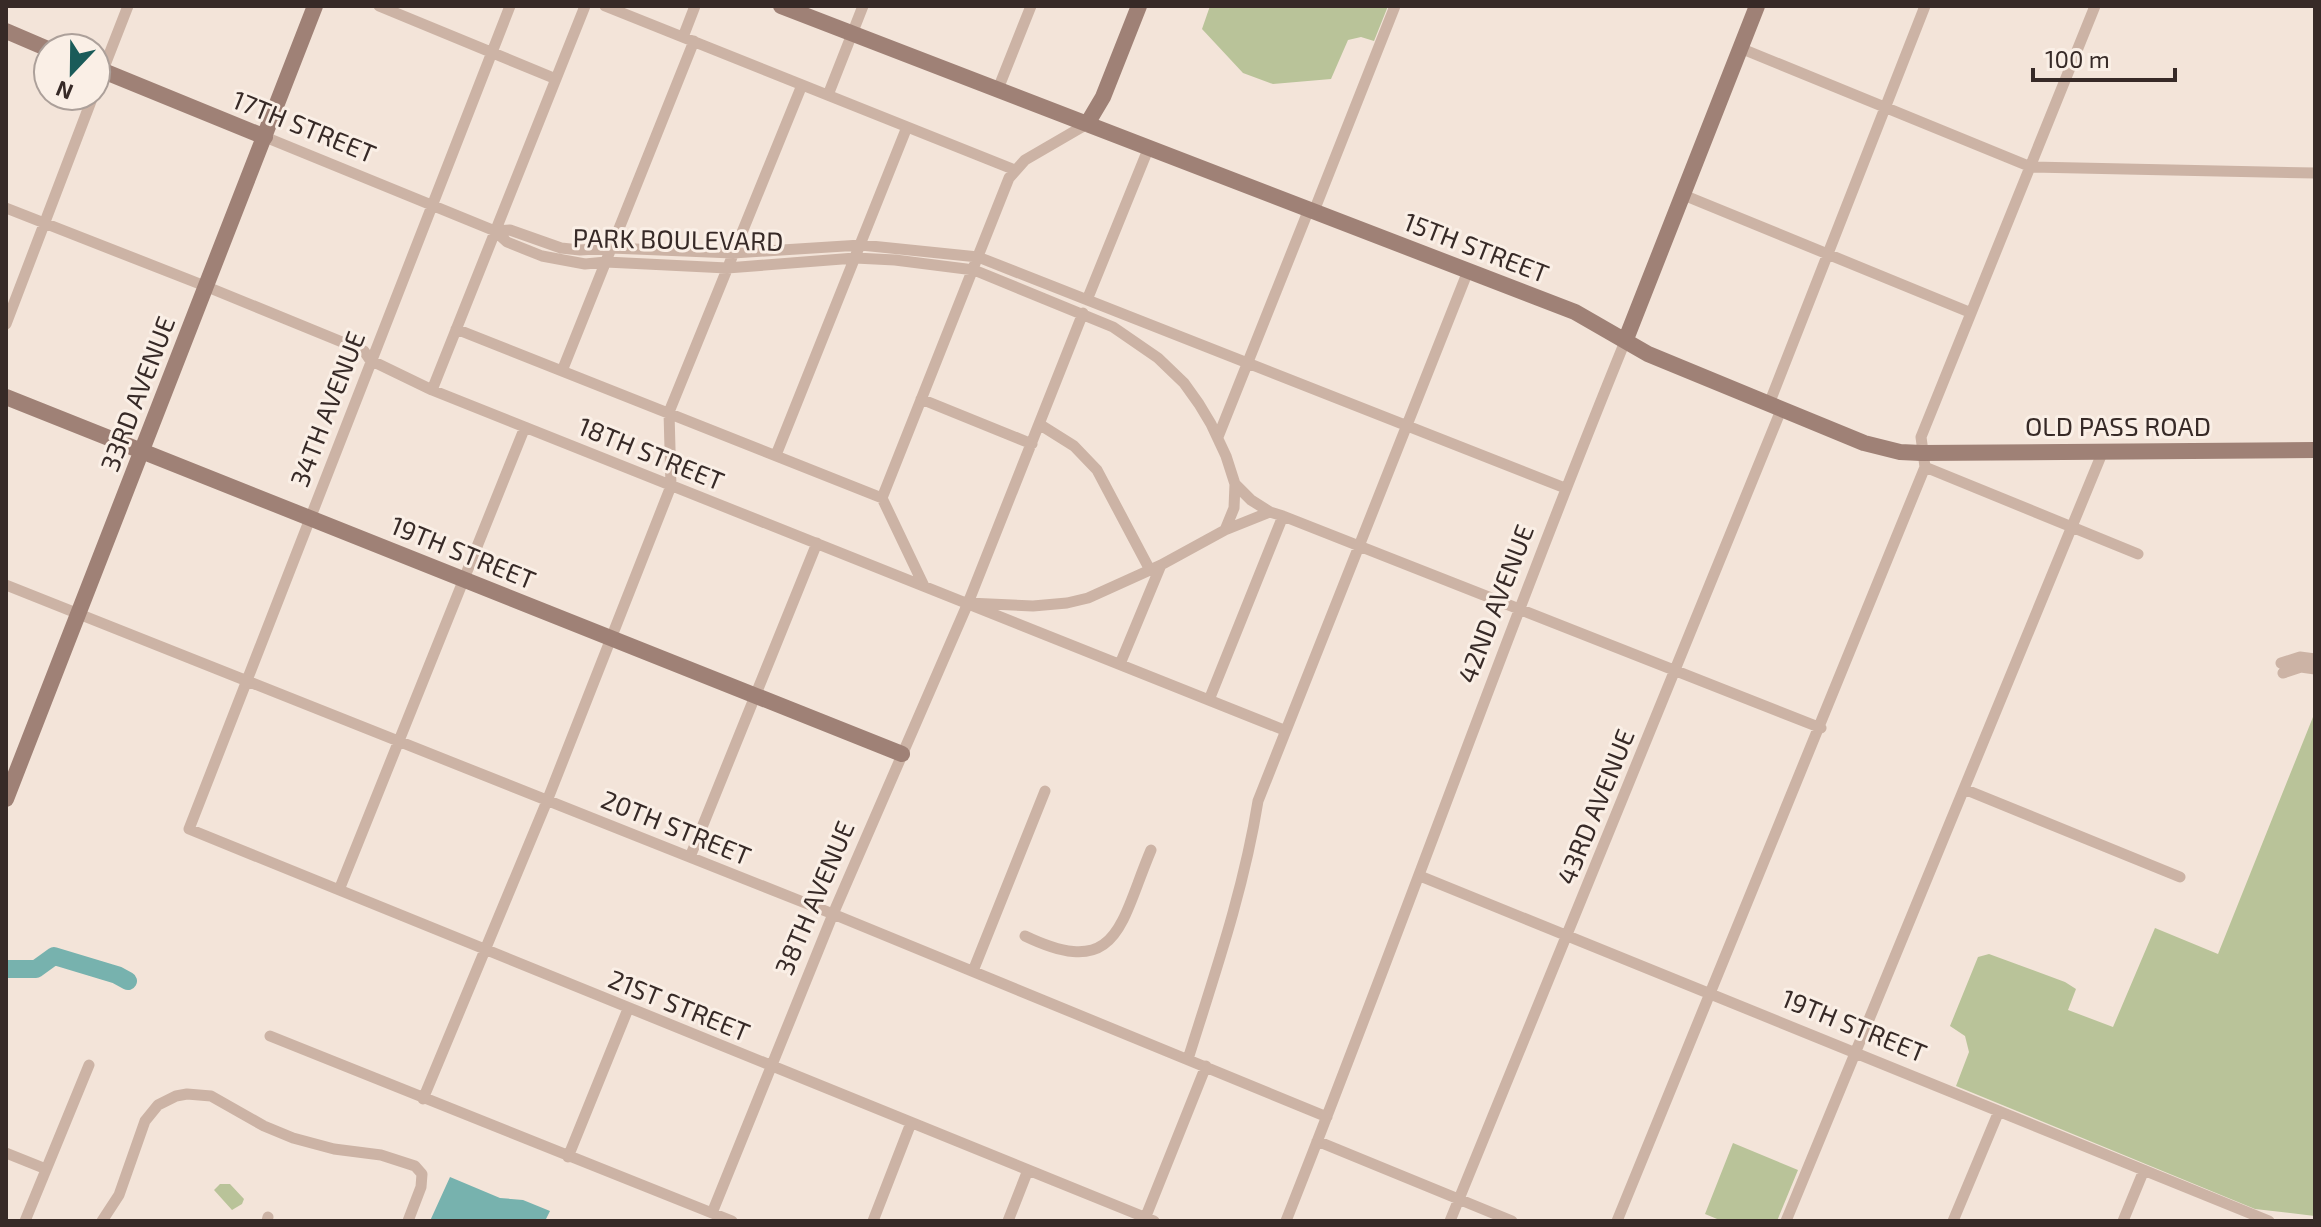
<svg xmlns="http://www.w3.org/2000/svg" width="2321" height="1227" font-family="'Exo 2',sans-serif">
<rect width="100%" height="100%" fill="#f3e4d9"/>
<path fill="#b9c399" d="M1210,6h178l-14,35 -13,-4 -13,3 -17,39 -58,5 -30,-11 -41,-44z
M2315,712v504l-60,-7 -299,-123 13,-34 -4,-16 -15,-10 28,-69 11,-3 76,28 11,7 -8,21 45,17 42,-99 63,26z
M1733,1143l65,27 -21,51h-55l-17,-7z
M220,1184h10l14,15 -2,5 -10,6 -18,-20z"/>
<path fill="#77b2ae" d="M450,1177l50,21 23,2 27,11 -5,10h-115z"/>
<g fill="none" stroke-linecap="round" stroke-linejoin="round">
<path stroke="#77b2ae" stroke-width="18" d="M6,969h30l18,-13 63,19 11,6"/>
<path stroke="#ccb3a5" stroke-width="11" d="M379,6l177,73
M510,6l-321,823 965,392
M605,6l410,164
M2095,6l-174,431 4,30 213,87
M683,37l12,-31
M1740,48l291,119 284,6
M96,88l32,-82
M998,89l33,-83
M828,95l35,-89
M265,137l230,94 12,11 35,14 43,8 21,-2 121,6 128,-10 40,2 79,10 139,57 45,31 26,25 15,21 12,20 15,32 9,28 -1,24 -9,22 -64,35 -73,33 -21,5 -34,3 -65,-3
M1681,194l288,118
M6,208l199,78 159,65 6,9 62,30 852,340
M1314,211l81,-205
M495,231l15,-1 51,18 19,2 31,-2 122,5 128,-8 117,12 587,231
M1087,300l62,-153
M6,324l87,-228
M456,329l426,169
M562,371l132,-330
M432,390l153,-384
M921,399l111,45
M1769,404l156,-398
M1039,424l35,22 23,24 53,100
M1218,437l91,-228
M776,455l131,-328
M1235,484l16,16 19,12
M1225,530l45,-18 13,4 538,212
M6,585l827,329 494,203
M924,586l-42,-88 127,-320 16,-18 62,-36
M2281,663l19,-6 15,2
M1120,664l41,-99
M2283,673l18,-6 14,2
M1209,700l74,-184
M1964,789l216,88
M690,857l127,-314
M1420,876l849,345
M339,890l186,-463
M1025,936c94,45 95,-13 126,-86
M973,971l72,-180
M270,1036l462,185
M1188,1059c27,-86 56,-170 70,-258l210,-530
M423,1099l124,-298 124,-315 -2,-74 133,-327
M1317,1141l195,80
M6,1153l40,16
M568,1157l60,-148
M712,1213l121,-299 135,-311 115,-290
M25,1221l64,-156
M102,1221l17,-26 26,-74 13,-16 18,-9 11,-2 24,2 53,30 29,12 41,11 47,6 34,11 7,8 -1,13 -13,34
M267,1221l1,-4
M873,1221l38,-98
M1008,1221l20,-51
M1144,1221l62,-155
M1286,1221c116,-293 221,-590 340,-882
M1450,1221l331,-811
M1617,1221l308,-754
M1786,1221l317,-770
M1953,1221l46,-110
M2123,1221l21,-51"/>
<path stroke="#9f8176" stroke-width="16" d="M781,6l794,306 73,42 216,89 36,9 21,1 394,-3
M6,31l42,18
M96,68l169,69
M1087,124l16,-27 36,-91
M1626,339l131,-333
M6,397l896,357
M6,799l309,-793"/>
</g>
<g text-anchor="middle" stroke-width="6" stroke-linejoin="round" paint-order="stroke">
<g font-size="26" fill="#372a27" stroke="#faefe6">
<text transform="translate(304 127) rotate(22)" y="9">17TH STREET</text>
<text transform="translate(678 240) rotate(1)" y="9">PARK BOULEVARD</text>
<text transform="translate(1476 248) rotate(21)" y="9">15TH STREET</text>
<text transform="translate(138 394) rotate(-69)" y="9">33RD AVENUE</text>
<text transform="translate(328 409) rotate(-69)" y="9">34TH AVENUE</text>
<text x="2118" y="436">OLD PASS ROAD</text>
<text transform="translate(651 454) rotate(22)" y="9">18TH STREET</text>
<text transform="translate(463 553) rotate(22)" y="9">19TH STREET</text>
<text transform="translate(1496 604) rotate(-69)" y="9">42ND AVENUE</text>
<text transform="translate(1596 807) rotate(-68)" y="9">43RD AVENUE</text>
<text transform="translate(676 828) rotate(22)" y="9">20TH STREET</text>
<text transform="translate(815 898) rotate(-67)" y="9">38TH AVENUE</text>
<text transform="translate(679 1006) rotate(22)" y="9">21ST STREET</text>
<text transform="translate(1854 1026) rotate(22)" y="9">19TH STREET</text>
</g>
</g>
<rect width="2321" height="1227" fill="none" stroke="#372a27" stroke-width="16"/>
<g transform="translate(72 72) rotate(202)"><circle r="38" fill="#faefe6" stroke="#aca09a" stroke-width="2"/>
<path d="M0-6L14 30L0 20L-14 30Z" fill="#1a5b59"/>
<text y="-12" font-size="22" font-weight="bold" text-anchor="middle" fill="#372a27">N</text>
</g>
<path d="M2033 68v12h142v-12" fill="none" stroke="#372a27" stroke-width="4"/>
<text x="2045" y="68" font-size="24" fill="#372a27" stroke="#faefe6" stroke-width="6" paint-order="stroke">100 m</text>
</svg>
